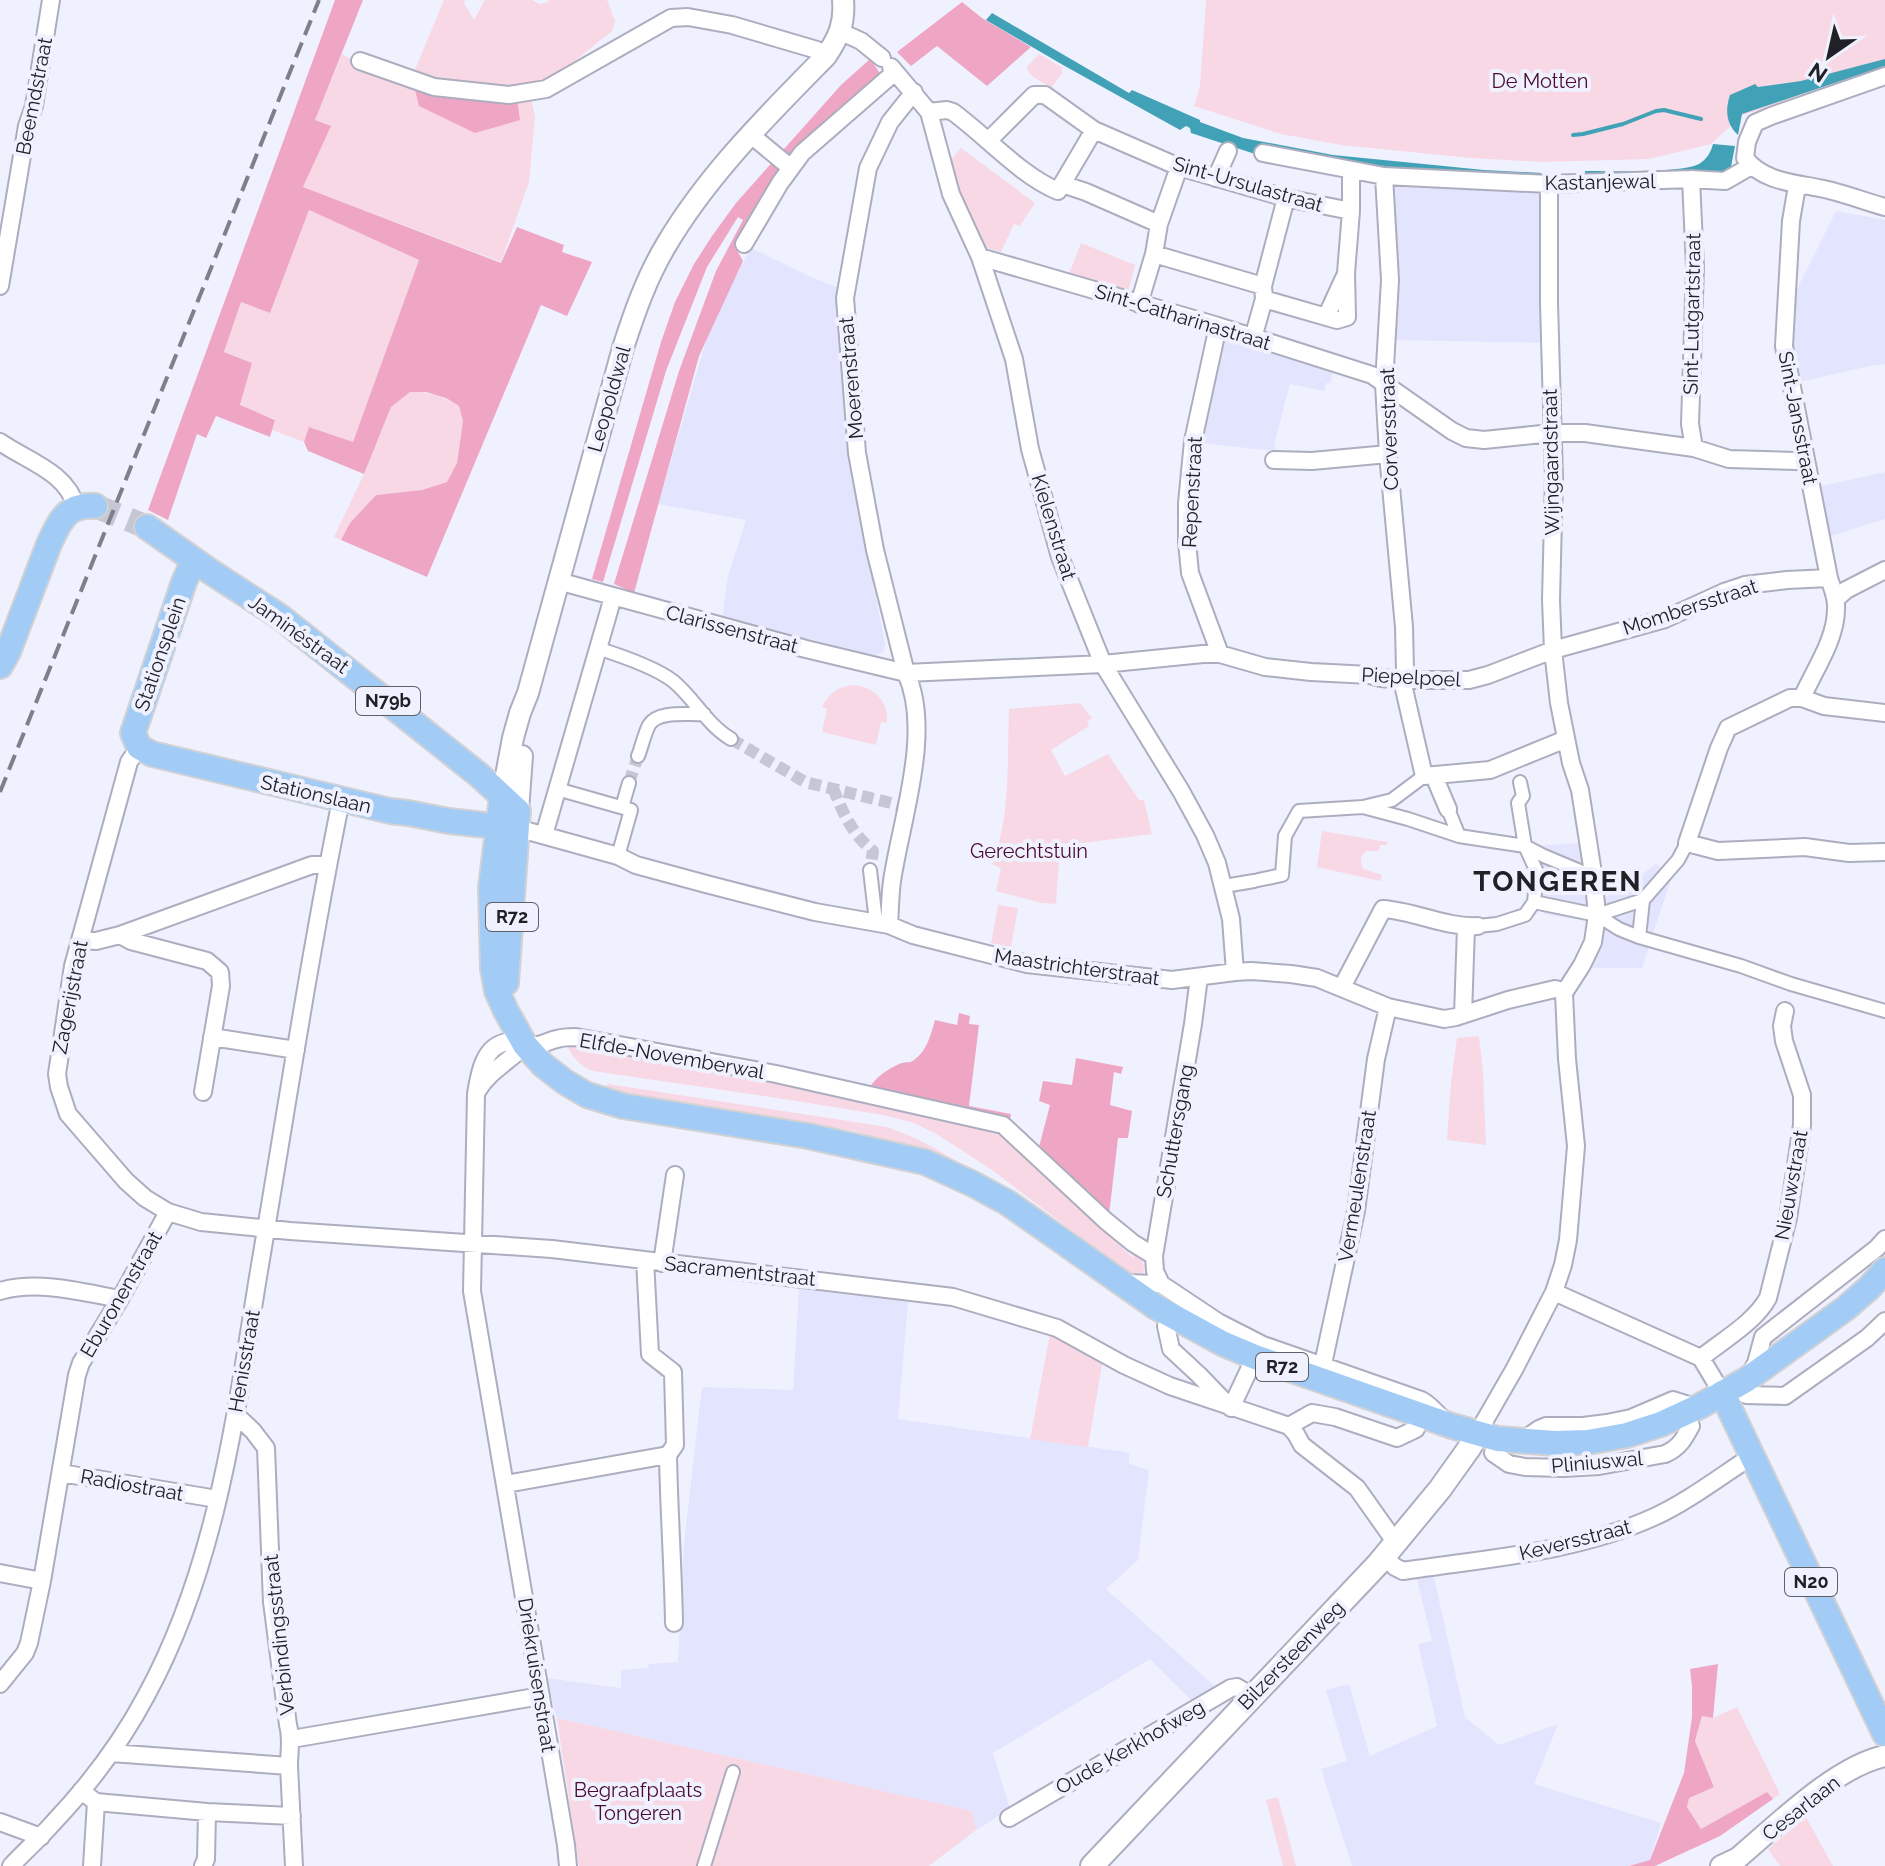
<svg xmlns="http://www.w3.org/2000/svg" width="1885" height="1866" font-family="Raleway,sans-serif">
<rect width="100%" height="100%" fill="#f0f1ff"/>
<path fill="#e3e4fd" d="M1390,187l156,2v154l-156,-3z
M1836,211l49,9v145l-1,-1 -14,2 -75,17 -6,-50 3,-34z
M751,248l60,29 28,11 15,197 31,159 -1,8 -9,3 -153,-36 6,-43 18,-56 -88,-16 53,-180z
M1223,337l111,33 -4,13h-4l-2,8 -34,-7 -16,61h2l-1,6 -74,-8z
M1885,472v47l-57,18 -11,-50z
M1579,843l14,61 35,-19 28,-21 16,12 -30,92h-55l4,-46 -47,-8 -10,-68z
M799,1289l109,13 -10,117 220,32 11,2v11l20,6 -11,90 -32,29 113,101 -25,13 -44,-44 -157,94 17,56 -34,21 -5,-19 -414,-93 -11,-40 75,10v-18l27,-2 1,-4 29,-2 6,-118 18,-157 91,3z
M1433,1573l32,144 34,28 59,-21 -24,60 127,39 -11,37 -21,6h-277l-31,-97 26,-8 -21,-71 23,-6 21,72 67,-30 -19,-82 14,-3 -16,-66z"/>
<path fill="#f9d8e5" d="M444,0h21l-1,3 10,17 11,-20h47l8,4 8,-2 1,-2h58l8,21 -3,10 -55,44 -13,8 -45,4 -59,-6 -26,-9z
M1206,0h679v69l-142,46 -32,29 -62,15 -108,3 -71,-4 -129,-13 -60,-11 -87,-28 6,-20z
M342,54l20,12 155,33 14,-1 4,19 -6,65 -28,80 -198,-75 27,-60 -15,-7z
M1039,54l24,14 -2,3 2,1 -12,16 -19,-12 -6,-8z
M961,148l74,55 -15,23 -6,-2 -13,28 -14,-4 -4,-5 -22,-42 -12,-39z
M309,210l110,50 -66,183 -43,-16 -6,15 -32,-12 3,-11 -35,-13 12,-43 -28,-11 17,-50 29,11z
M1081,243l54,22 -7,28 -59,-19z
M410,391c19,1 33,5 49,15l4,15 -6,43 -10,18 -25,8 -46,5 -26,28 -9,17 -7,-3 30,-63 27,-67z
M854,685c21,2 35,17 33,38l-6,-1 -5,23 -54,-13 5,-23 -5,-2c6,-13 16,-21 32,-22z
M1080,703l12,15 -5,3 2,5 -38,24 14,26 43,-22 31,46h5l8,34 -92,12 -4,58 -15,-1 -45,-12 5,-23 -9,-4c19,-48 15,-103 17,-155z
M1322,831l65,11v3h-7l-1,6h-13c-6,6 -6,10 -3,18l19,6 -2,6 -63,-14z
M998,905l20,3 -7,39 -20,-4z
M1479,1036l4,36 3,73 -39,-5 4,-57 6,-45z
M566,1044l27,3 1,3 152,22 4,6 4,-1 235,53 3,4 8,-3 133,127 1,-1 -11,-13c14,8 24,14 20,32l-4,1 -12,-6 -20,-14 -115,-87 -57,-37 -24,-11 -28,-7 -112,-18 -178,-26c-14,-6 -20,-13 -27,-27z
M608,1084l279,43c43,15 74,36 110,62l-91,-42 -52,-16 -245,-40 -5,-2z
M1050,1334l53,25 -15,88 -58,-8z
M1737,1707l43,87 -7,5 -7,-6 -65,36 -14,-22 1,-9 26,-12 -19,-45 7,-25 11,2z
M557,1718l415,93 4,19 -47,36h-350z
M1278,1797l18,69h-13l-17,-66z
M1806,1817l27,49h-53l-12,-17z"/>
<path fill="#efa6c5" d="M335,0h28l-48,120 16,6 -28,61 198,76 16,-36 47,18 -2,7 30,10 -25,54 -26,-11 -114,272 -86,-37 9,-17 26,-28 46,-5 25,-8 10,-19 6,-42 -4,-15 -13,-8 -20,-6h-16l-19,15 -27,67 -56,-23 -4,-9 5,-15 44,15 66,-182 -110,-50 -39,103 -29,-11 -17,50 28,11 -12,42 35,15 -5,17 -54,-21 -10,22 -9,-4 -29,86 -20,-10z
M962,2l20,16 49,29 -44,39 -50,-40 -26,20 -14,-14z
M870,59l12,17 -72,58 -29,35 -45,79 7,13 -44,95 -65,237 -20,-9 65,-213 37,-100 27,-51 -5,-3 -31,50 -41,104 -63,211 -11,-3 69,-237 14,-40 19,-38 18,-28 24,-33 105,-118z
M414,86l103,13 3,21 -45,13 -56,-27z
M959,1013l11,3 -1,8 10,1 -10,81 42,8 -1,5 4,6 -146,-33c3,-12 22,-25 34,-29 7,-2 6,1 12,-3 13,-9 17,-26 21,-40l22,5z
M1076,1058l47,9 -2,7 -7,-2 -4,33 22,6 -4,27h-10l-9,77 -70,-68 11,-42 -11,-4 4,-20 29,4z
M1718,1664l-5,54 -11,-2 -7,25 19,46 -25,11 -2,9 14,22 66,-37 6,7 -53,37 -65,30h-26l21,-6 34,-87 8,-56v-30l-2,-18z"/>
<path fill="#40a1b7" d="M992,13l137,80 3,-3 68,30v2l43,16 90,17 151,15 57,3 1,7 -60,-2 -148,-15 -72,-15 -7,6 -64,-21 -1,-5 -4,-2 -6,4 -117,-65 -77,-45z
M1885,59v7l-143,48 -4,21c-12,-11 -13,-25 -8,-40l25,-11 3,3 43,-6z
M1713,144l22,2 -5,26 -4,3 -140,4 -1,-8c23,0 98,2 114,-7 8,-5 12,-12 14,-20z"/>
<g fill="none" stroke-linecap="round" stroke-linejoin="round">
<path stroke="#40a1b7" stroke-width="4" d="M1573,135l10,-1 40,-10 33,-13 8,-1 37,9"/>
<path stroke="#c6c7d4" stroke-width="12" stroke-dasharray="12 6" stroke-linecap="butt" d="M731,739l74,43 102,25
M629,783l9,-27
M833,788c10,25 19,46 40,63l-3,19"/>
<path stroke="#c6c7d4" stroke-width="24" stroke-dasharray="24 12" stroke-linecap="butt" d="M95,506l52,21"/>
<defs>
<path id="pedestrian" d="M597,648c22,7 58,19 76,33 21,17 34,44 58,58
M638,756c4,-10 6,-21 11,-31 9,-15 39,-10 55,-11
M557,789l74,21 -13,46
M622,807l7,-24
M1363,807l45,12 51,17 66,10 19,10 43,18 6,-1
M1448,809l11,27
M870,870l6,52
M1258,880l24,-5 3,-39 14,-25 64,-4 29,-7 32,-24
M1224,886l30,-5
M1534,902l63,13 22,14 20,8 102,29 50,18 94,27
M1597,915l46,-15 35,-40 9,-17
M1478,926l19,-2 28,-9 9,-13 3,-30 -12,-26 -7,-43 5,-7 -3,-14
M1639,937l4,-37
M704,1866l29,-94"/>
<path id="minor" d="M841,32l20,9 21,17
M360,61l74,26 75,8 37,-6 125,-71 17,-1 44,8 85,25 9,6
M891,67l38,45 22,82 29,63 34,102 16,90 30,108 43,107 78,127 24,44 12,28 14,56 4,53
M1885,76l-114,40 -16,7 -8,19 -2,16c17,23 48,25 74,30 22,4 44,13 66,19
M929,112l18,-2 6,2c33,24 68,64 105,79l36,-61
M751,135l40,33
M988,141l46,-46h11l49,35 85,37 107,31 65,13
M1263,153l121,23 165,8 142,-5 34,2 26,-15
M1384,176l6,104 -6,104 4,70 16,173 1,43 -3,10 22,96 66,-6 76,-31
M1216,178l12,-27
M1691,179l4,88 -5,157 4,24
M1062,184l24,8 73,32
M1549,184v119l5,175 -3,122 2,50 6,53 12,60 9,27 13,83 4,42 -4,27 -11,23 -18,28
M1797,186l-6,35 -7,125 45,232c3,10 8,20 7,31 0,31 -22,61 -34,89
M744,244l36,-61 22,-30 93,-81
M1154,254l109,32
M980,257l238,69 154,49 80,56 14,7 18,2 68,-7h33l109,15 35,11 68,2 9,2
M0,286l27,-160 7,-20 17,-106
M1264,299l73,21 10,-3 -1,-44 5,-62v-33
M1139,304l15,-50 5,-30 20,-57
M1326,317l18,-39
M1218,326l-25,115 -6,62v39l3,31 30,81
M1253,338l11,-39 -1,-13 23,-88
M0,442c27,19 67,30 76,65
M1274,460l38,1 76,-7
M558,581l248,68 100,24 197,-9 100,-10h17l45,13 46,5 59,3 11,3 21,2h67l19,-5 65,-25 112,-31 59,-27 21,-7 42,-5 42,-2
M1836,599l10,-9 39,-20
M1885,713l-61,-7 -22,-8h-12l-62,30 -9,20 -32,95 31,8 87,-4 44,6 36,-1
M139,747l-10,15 -56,204 -16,108 2,13 9,27 58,67 19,17 23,14 33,10 89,9 262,18 401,48 104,31 67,37 46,21 119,40 7,8 6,11 55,43 39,55
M1434,776l14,33
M517,828l101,28 18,9 70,19 109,28 74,13 24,10 114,29 145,16 63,-8 16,-1 40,3 26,4 71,29 56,12 12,-2 52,-17 47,-11 5,1 4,3
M544,835l69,-238
M889,925c1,-14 1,-29 3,-44 9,-61 41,-150 14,-208l-31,-123 -18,-97 -12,-155 23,-130 22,-46 24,-30
M120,935l11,6 76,20 13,11 1,14 -18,106
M80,940l16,1 24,-6 192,-70h16
M1342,987l41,-78c32,2 63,19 95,17
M1463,1015l3,-88
M212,1037l84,13
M478,1090c11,-19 32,-29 47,-45
M662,1263l13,-88
M1123,1283l38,1 57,38 45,23 158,55c10,5 15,14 24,20
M1161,1284l-6,-13 -1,-15 39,-232 6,-47
M0,1291c39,-11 81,1 120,8
M1554,1292l147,66 21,35
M1166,1326l5,23 28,26 28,29
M1701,1358c22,-18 53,-35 67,-60l20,-80 14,-93v-30l-18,-54 -2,-15 3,-15
M1323,1364l33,-153 20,-152 12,-52
M1749,1376l7,-13 7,-26 114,-89 8,-9
M1746,1395l39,1 82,-58 18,-17
M1231,1408l24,-51
M236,1415l17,16 13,17 6,154 16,123c4,14 1,26 1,41l5,100
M1289,1426l23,-13 23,4 62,21 19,-9
M1477,1434l38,-66 39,-76 9,-27 5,-25 8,-94 -9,-87 -3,-66
M1522,1441l17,-12 7,-3h37l24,-3 24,-5 42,-18 22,7
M1493,1453l16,11 16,3 38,1 36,-2 66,-12c14,-6 19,-15 26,-28
M668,1455c1,56 5,112 6,168
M61,1473l156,26
M506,1484l162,-29 7,-10 -2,-73 -23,-18 -5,-94
M1384,1557l11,10 8,4c85,-13 171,-18 251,-54 33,-15 67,-41 98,-61
M0,1573l42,8
M0,1684l25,-31 4,-10 13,-62 35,-206 4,-12 39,-64 48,-87
M292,1739l249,-43
M111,1753l178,13
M81,1791l15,11 111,10 85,4
M1009,1818l222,-130 6,-1 15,9
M0,1822l41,15
M11,1866c14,-15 29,-28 42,-43 36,-38 68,-80 93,-127 70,-128 89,-277 112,-419 27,-159 51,-319 83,-477
M92,1866l4,-64
M203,1866l3,-7 1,-47
M568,1866l-2,-21 -94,-554 4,-197c3,-19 7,-48 31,-52 10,-2 21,5 31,3 7,-1 12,-5 19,-6 6,-2 12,-2 19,-2l200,37 227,51 103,96 27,22 21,13"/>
<path id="tertiary" d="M502,797l11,-59 7,-25 8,-20 95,-345c11,-34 23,-69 42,-101 42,-72 103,-132 161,-191 13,-19 19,-33 17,-56
M518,811l4,-55
M1721,1866l17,-8c39,-33 98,-92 147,-102"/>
<path id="secondary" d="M1092,1866l286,-302 62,-75 30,-42 7,-13"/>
<path id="primary" d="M147,527l64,45 68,44 200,159 39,36 -12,172
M194,560l-10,22 -51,151 6,14 13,7 238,57 18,2 41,8 63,7
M0,666l8,-14 41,-108c11,-23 17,-40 46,-38
M502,797l-11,91 2,81 4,22 9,20 19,34 18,20 22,17 22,13 36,11 185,30 117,26 48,22 35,19 148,104 66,36 33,14 197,69 46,13 58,4 32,-1 39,-7 34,-11 39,-18 46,-26 100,-72 24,-21 15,-17
M1722,1393l163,341"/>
</defs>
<use href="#pedestrian" stroke="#acadbe" stroke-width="16"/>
<use href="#minor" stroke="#acadbe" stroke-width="20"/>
<use href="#tertiary" stroke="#acadbe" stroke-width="24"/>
<use href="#secondary" stroke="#acadbe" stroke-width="26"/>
<use href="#primary" stroke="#d2d2d4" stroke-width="28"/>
<use href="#pedestrian" stroke="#fff" stroke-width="12"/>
<use href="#minor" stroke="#fff" stroke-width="16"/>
<use href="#tertiary" stroke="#fff" stroke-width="20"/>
<use href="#secondary" stroke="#fff" stroke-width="22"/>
<use href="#primary" stroke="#a2ccf5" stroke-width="24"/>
<path stroke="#7e7f88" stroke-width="4" stroke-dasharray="16 8" stroke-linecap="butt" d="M0,792l319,-792"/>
</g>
<g text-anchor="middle" stroke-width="8" stroke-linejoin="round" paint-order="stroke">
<g fill="#f0f1ff" stroke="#5e5f67" stroke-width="2">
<rect x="356" y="687" width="64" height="28" rx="6"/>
<rect x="486" y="903" width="52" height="28" rx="6"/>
<rect x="1256" y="1353" width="52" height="28" rx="6"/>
<rect x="1785" y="1568" width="52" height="28" rx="6"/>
</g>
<g font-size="18" font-weight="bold" fill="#202026">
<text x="388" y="707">N79b</text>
<text x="512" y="923">R72</text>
<text x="1282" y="1373">R72</text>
<text x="1811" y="1588">N20</text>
</g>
<g font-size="20" fill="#4b0c2f" stroke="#f0f1ff">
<text x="1540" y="88">De Motten</text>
<text x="1029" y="858">Gerechtstuin</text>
<text x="638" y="1797">Begraafplaats<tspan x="638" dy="23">Tongeren</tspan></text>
</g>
<g font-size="20" fill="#202026" stroke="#f0f1ff">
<text transform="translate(34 96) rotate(-79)" y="7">Beemdstraat</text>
<text transform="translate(1600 182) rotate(-1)" y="7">Kastanjewal</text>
<text transform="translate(1248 184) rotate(16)" y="7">Sint-Ursulastraat</text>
<text transform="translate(1692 314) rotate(-89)" y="7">Sint-Lutgartstraat</text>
<text transform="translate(1183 317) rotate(17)" y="7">Sint-Catharinastraat</text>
<text transform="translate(851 378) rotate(-95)" y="7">Moerenstraat</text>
<text transform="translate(609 399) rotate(-74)" y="7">Leopoldwal</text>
<text transform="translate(1798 418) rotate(79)" y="7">Sint-Jansstraat</text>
<text transform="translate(1389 429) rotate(-92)" y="7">Corversstraat</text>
<text transform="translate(1551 462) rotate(-91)" y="7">Wijngaardstraat</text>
<text transform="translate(1192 492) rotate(-87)" y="7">Repenstraat</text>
<text transform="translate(1054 527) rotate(73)" y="7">Kielenstraat</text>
<text transform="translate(1690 607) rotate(-18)" y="7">Mombersstraat</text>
<text transform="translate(732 629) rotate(15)" y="7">Clarissenstraat</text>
<text transform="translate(299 634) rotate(36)" y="7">Jaminéstraat</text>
<text transform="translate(160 654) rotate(-71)" y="7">Stationsplein</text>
<text transform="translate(1411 677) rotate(3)" y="7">Piepelpoel</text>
<text transform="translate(316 794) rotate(13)" y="7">Stationslaan</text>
<text transform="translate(1077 967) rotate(8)" y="7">Maastrichterstraat</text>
<text transform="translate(70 997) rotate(-79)" y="7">Zagerijstraat</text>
<text transform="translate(672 1056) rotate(10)" y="7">Elfde-Novemberwal</text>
<text transform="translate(1175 1131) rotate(-80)" y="7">Schuttersgang</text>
<text transform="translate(1791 1185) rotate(-80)" y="7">Nieuwstraat</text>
<text transform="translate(1357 1186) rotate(-81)" y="7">Vermeulenstraat</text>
<text transform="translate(740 1271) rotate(6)" y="7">Sacramentstraat</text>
<text transform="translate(121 1294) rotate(-60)" y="7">Eburonenstraat</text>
<text transform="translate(244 1361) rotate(-80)" y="7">Henisstraat</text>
<text transform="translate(1597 1462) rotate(-5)" y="7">Pliniuswal</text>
<text transform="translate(132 1485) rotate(10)" y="7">Radiostraat</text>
<text transform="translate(1575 1540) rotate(-14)" y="7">Keversstraat</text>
<text transform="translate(279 1635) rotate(-96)" y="7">Verbindingsstraat</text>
<text transform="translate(1291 1655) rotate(-46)" y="7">Bilzersteenweg</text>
<text transform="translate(537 1675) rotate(81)" y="7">Driekruisenstraat</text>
<text transform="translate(1130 1747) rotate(-30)" y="7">Oude Kerkhofweg</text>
<text transform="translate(1801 1808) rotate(-38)" y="7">Cesarlaan</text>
</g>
<g font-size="28" font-weight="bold" letter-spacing="2" fill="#202026" stroke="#f0f1ff">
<text x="1558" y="891">TONGEREN</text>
</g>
</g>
<g transform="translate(1829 56) rotate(214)" stroke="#f0f1ff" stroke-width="6" paint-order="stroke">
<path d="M0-6L14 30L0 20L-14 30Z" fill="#202026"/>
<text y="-12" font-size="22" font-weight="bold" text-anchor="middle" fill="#202026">N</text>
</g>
</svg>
